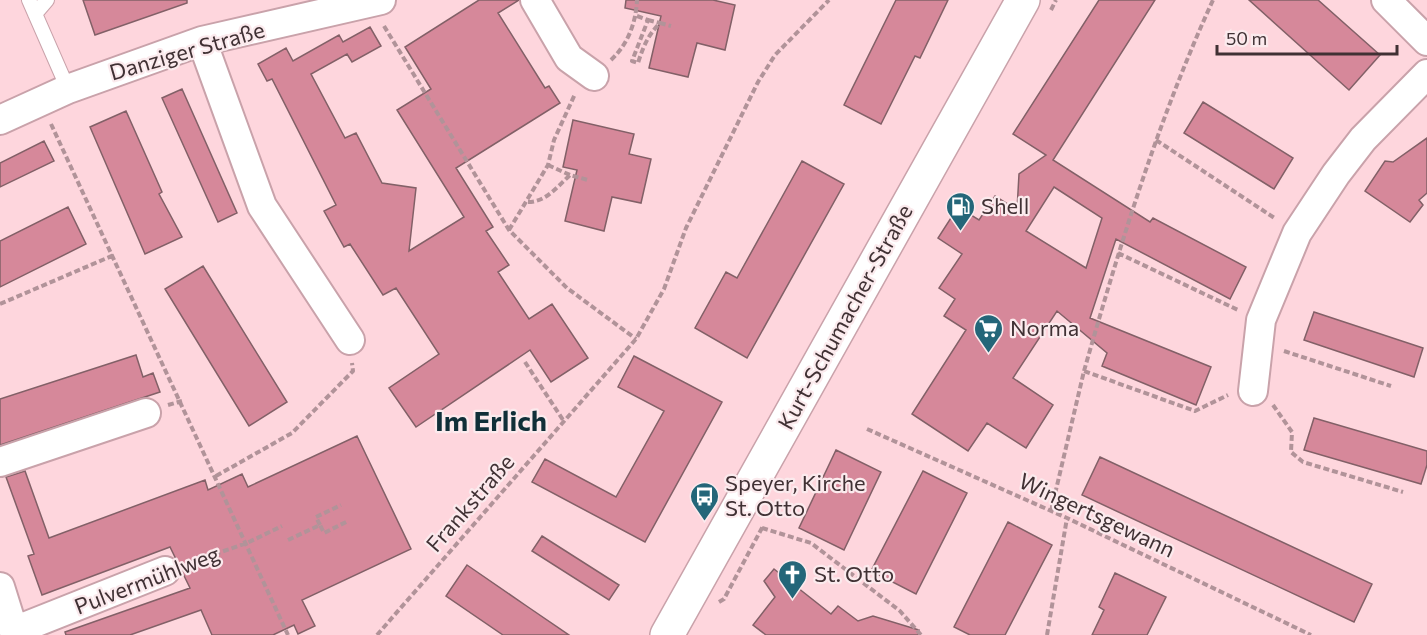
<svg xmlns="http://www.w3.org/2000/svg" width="1427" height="635" font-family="Commissioner,sans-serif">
<rect width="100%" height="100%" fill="#fed6dd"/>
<path fill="#d6889a" stroke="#826067" stroke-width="1.5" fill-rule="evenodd" d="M83,0h104v3l-92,32z
M479,0h40l-21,13 47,75 4,-2 11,17 -104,65 37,59 -7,4 23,34 -11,7 31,47 23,-15 36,54 -37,24 -21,-32 -114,77 -27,-39 50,-34 -43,-66 -13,7 -33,-51 -6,3 -20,-36 12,-6 -64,-126 -5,2 -9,-17 28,-16 7,13 46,-26 4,7 27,-15 11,19 -29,16 -5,-8 -36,20 34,64 11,-5 26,50 34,5 -7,63 55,-34 -67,-107 34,-21 -26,-42z
M626,0h87l22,5 -10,45 -28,-7 -9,34 -39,-9 12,-52 -36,-8z
M896,0h52l-28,58 -5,-2 -34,68 -37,-19z
M1099,0h56l-102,160 97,62 3,-4 93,49 -16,32 -114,-60 -26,79 121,49 -15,38 -94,-39 5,-13 -50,-42 -44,67 40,27 -27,43 -39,-25 -19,28 -56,-37 54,-84 -22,-14 11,-17 -16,-11 23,-34 -24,-16 20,-31 21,13 16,-24 22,14 2,-36 27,-19 -33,-21zM1054,187l48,31 -16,50 -60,-37z
M1249,0h69l62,55 -31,35z
M182,89l55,124 -19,9 -56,-124z
M1203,102l90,56 -19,31 -90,-56z
M126,111l36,81 -3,2 23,43 -37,17 -55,-127z
M573,120l61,14 -5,20 22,5 -10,44 -29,-6 -8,34 -39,-10 12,-51 -14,-3z
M1427,138v55l-8,7 4,5 -13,17 -45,-31 20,-30 8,1z
M44,141l10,20 -54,26v-24z
M802,161l42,23 -97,174 -52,-30 31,-56 11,6z
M68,207l18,37 -86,43v-46z
M203,266l84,136 -38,24 -84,-137z
M1314,312l109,36 -9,29 -110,-37z
M136,355l7,22 10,-4 7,19 -160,53v-46z
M634,356l88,46 -77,140 -113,-60 13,-23 71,38 48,-86 -46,-24z
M1314,418l113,33v14l-6,19 -117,-34z
M357,436l54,113 -109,51 13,26 -17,8 -4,-9 -21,10h-61l-11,-25 -71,25h-64l-1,-3 125,-44 -20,-41 -128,48 -14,-39 6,-2 -28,-77 19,-6 24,67 156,-58 3,10 34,-16 6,13z
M836,450l45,22 -37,78 -45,-22z
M1100,457l272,127 -18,38 -272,-127z
M923,471l44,22 -51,101 -45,-23z
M1008,522l44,23 -47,90h-35l-16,-8z
M542,536l77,49 -10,15 -77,-49z
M467,565l61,42 41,28h-66l-57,-39z
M774,569l57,45 7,-8 20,15 15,-5 46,14 -1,5h-152l-13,-10 22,-28 -11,-16z
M1115,573l51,24 -19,38h-55l12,-25 -5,-3z"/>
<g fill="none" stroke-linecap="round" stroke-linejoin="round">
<defs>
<path id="lane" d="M29,0l39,89
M35,14l12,-14"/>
<path id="street" d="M535,0l34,58 25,18
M1386,0l41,41
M202,41l60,165 88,134
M0,120l68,-31 134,-48 179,-41
M1253,391l8,-71 36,-87 39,-59 27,-35 64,-65
M0,462l146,-49
M0,587l15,48
M14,631l151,-60"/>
<path id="secondary" d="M667,635l356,-635"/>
</defs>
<use href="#lane" stroke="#c9a2aa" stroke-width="16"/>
<use href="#street" stroke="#c9a2aa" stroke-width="32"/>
<use href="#secondary" stroke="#c9a2aa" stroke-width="36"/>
<path stroke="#b19399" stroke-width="4" stroke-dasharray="6 3" stroke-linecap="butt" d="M1051,10l5,-10
M637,16l11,4 -16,41 6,2c5,-16 10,-28 22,-40l11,3
M648,20l12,3
M384,26l125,204 58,58 69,51
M611,60c17,-16 25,-37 26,-60
M51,124l237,511
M1156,140l120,79
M548,165l22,10
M528,202c18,0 29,-15 42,-27l18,5
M509,230l39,-65 6,-25 21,-46
M1118,253l120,57
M0,304l114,-49
M1284,351l107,35
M525,362l38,58
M1084,371c36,-126 74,-251 129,-371
M168,405l14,-4
M1273,405l19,27 -1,20 12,10 100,30
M867,429l200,89 244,117
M216,476l76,-43 61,-62 -1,-8
M1051,511l33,-140 111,40 33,-16
M320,525l-4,-8 25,-12
M762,528l49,15 89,68 21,24
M288,540l32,-15 4,8 24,-12
M189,563l58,-20 35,-17
M719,602l5,-3 39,-73
M377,635l259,-296 28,-50 22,-61 72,-146 17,-27 54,-55
M1047,635l20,-117"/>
<use href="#lane" stroke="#fff" stroke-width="14"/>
<use href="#street" stroke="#fff" stroke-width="28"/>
<use href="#secondary" stroke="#fff" stroke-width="33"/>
</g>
<defs>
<symbol id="fuel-pin" viewBox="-11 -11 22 30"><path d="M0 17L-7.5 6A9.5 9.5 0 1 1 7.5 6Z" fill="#246679" stroke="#fbeaed"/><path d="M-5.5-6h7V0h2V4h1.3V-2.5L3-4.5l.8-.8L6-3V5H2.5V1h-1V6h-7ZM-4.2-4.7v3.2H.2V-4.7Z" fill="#fff"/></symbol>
<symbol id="supermarket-pin" viewBox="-11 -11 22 30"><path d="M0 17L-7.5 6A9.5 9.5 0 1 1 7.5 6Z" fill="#246679" stroke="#fbeaed"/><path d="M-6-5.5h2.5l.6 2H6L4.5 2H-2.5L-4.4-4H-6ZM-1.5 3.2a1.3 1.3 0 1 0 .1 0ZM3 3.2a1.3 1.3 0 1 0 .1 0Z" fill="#fff"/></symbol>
<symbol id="bus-pin" viewBox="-11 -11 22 30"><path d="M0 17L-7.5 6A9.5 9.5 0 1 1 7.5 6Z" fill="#246679" stroke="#fbeaed"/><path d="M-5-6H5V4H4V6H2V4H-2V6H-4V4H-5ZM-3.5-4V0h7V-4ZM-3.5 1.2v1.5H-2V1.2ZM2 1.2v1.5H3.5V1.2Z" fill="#fff"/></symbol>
<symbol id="church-pin" viewBox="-11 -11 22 30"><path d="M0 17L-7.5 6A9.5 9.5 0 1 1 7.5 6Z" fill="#246679" stroke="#fbeaed"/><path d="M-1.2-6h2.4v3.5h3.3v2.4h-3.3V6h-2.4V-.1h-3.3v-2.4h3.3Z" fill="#fff"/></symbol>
</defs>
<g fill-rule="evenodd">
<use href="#fuel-pin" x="944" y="190" width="33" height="45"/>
<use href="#supermarket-pin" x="972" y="312" width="33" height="45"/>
<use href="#bus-pin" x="688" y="480" width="33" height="45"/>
<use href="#church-pin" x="776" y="558" width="33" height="45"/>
</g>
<g text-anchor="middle" stroke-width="4.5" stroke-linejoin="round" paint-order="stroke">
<g font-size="22" fill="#403134" stroke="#fbeaed">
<text transform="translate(187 51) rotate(-16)" y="8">Danziger Straße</text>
<text transform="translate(845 317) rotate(-61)" y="8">Kurt-Schumacher-Straße</text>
<text transform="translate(470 503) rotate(-49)" y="8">Frankstraße</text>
<text transform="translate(1097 515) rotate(25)" y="8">Wingertsgewann</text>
<text transform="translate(147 580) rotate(-21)" y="8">Pulvermühlweg</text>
</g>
<g font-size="22" fill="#403134" stroke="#fbeaed" text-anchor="start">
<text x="981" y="214">Shell</text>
<text x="1010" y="336">Norma</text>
<text x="725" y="491">Speyer, Kirche<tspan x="725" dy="25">St. Otto</tspan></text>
<text x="814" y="582">St. Otto</text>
</g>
<g font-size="28" font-weight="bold" fill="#102f38" stroke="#fbeaed">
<text x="491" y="431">Im Erlich</text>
</g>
</g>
<path d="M1217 45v9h180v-9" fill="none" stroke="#403134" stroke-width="3"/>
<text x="1226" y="45" font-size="18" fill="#403134" stroke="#fbeaed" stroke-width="4.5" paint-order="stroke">50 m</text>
</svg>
